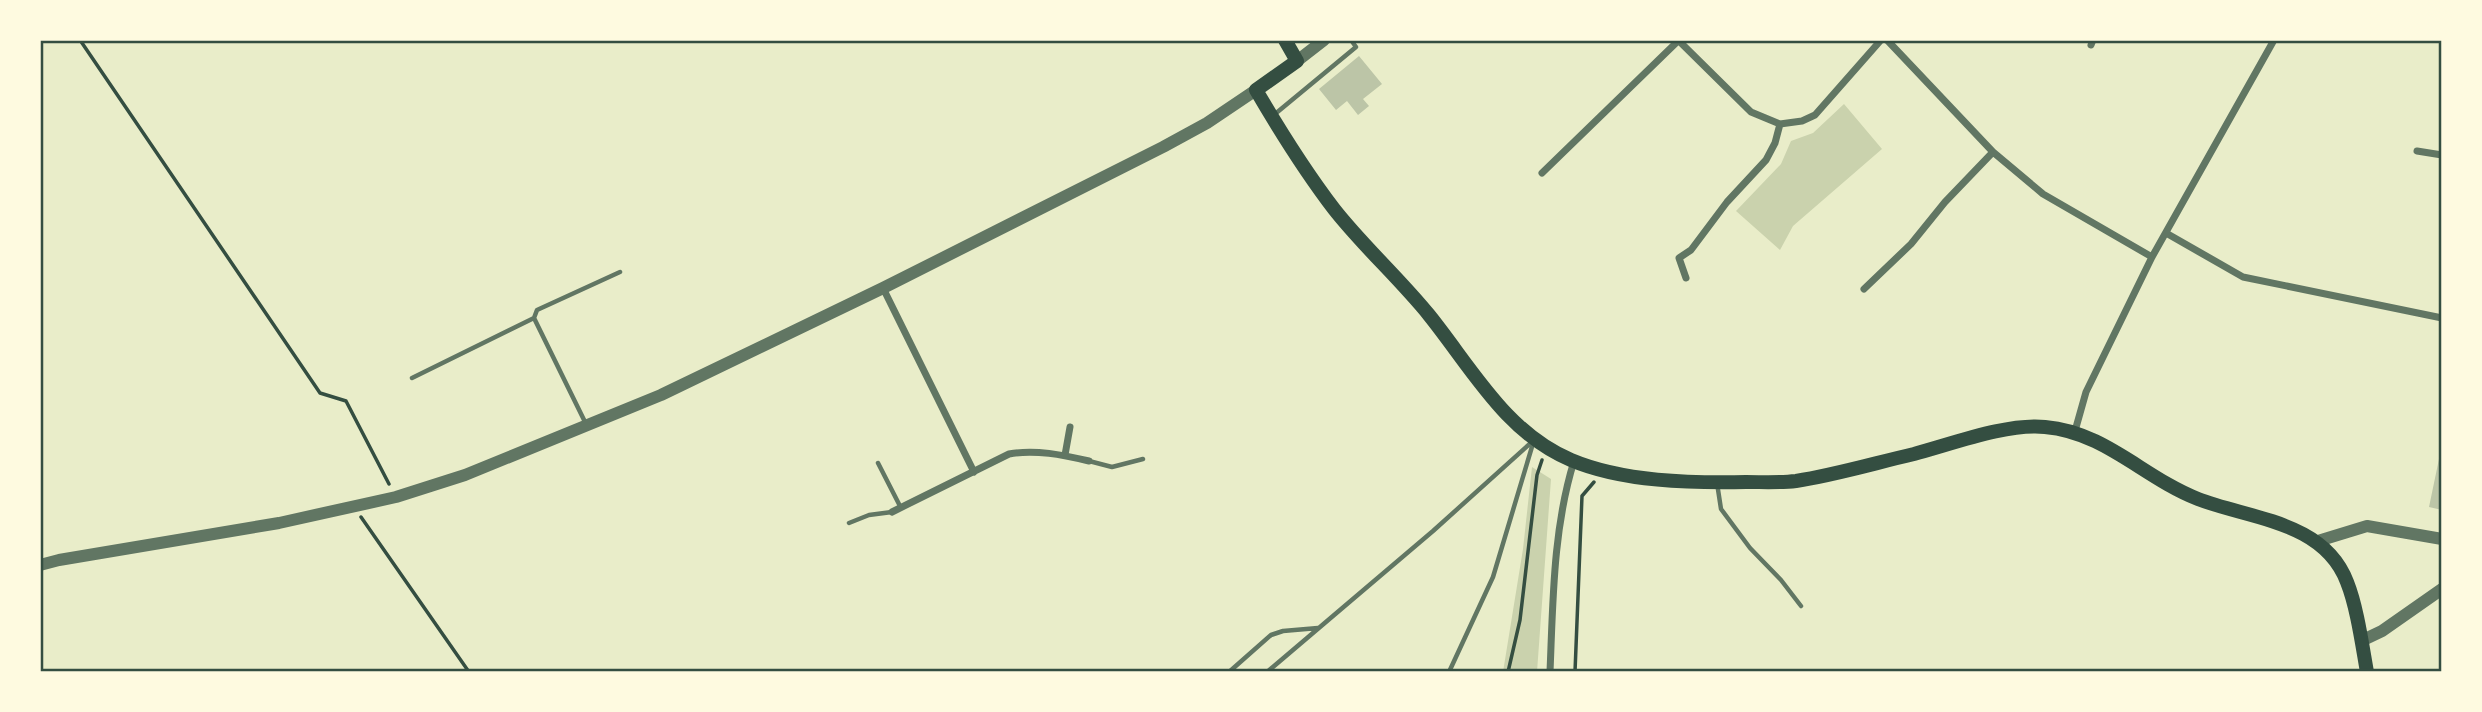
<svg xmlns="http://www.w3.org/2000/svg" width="2482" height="712" font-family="'Open Sans',sans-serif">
<rect width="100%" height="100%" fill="#e9edc9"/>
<path fill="#cad2ad" d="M1844,104l38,45 -89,77 -13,24 -44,-39 45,-47 10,-23 22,-8z
M1532,467l19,12 -14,193h-34l20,-123z"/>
<path fill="#bcc5a7" d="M1359,56l23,28 -19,15 6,7 -11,9 -11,-14 -11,9 -17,-21z
M2439,459h3v51l-13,-3z"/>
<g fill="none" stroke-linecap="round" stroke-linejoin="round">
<path stroke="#344e41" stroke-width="3.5" d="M80,40l240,353 26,8 43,83
M361,517l108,155
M1508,672l12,-52 17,-145 5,-15
M1575,672l7,-176 12,-14"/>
<path stroke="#617663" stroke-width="4.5" d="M1275,114l81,-67 -5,-7
M412,378l122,-60
M586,424l-52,-106 3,-8 83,-38
M1089,461l23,6 31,-8
M878,463l23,45
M1717,483l4,26 29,39 31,32 20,26
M849,523l20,-8 23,-3
M1229,672l42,-37 12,-4 35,-3
M1267,672l166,-141 101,-91
M1449,672l44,-95 41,-137"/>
<path stroke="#617663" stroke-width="7" d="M1678,40l73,72 29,12 -5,19 -9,17 -39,42 -36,48 -12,8 7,20
M1887,40l106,112 50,42 109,63
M2091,45l2,-5
M1780,124l22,-3 13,-6 66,-75
M2417,151l25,4
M1542,173l136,-132
M2166,233l77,44 199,41
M883,288l91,184
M1864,289l47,-45 34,-42 48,-50
M2075,431l11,-39 66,-135 122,-217
M1065,455l5,-28
M892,512l117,-58c26,-5 54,1 80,7
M1550,672c3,-71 3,-143 24,-211"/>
<path stroke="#617663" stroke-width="12" d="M1297,61l27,-21
M2318,541l49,-15 75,13
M40,565l19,-5 220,-37 117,-26 69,-22 196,-80 222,-107 280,-141 44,-24 49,-33
M2361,641l21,-10 60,-42"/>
<path stroke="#344e41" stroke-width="14" d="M1285,40l12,21 -41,29c24,41 49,81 78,119 29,37 65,69 95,106 42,52 77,118 142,145 52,22 120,23 175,22 17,0 34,1 50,-1 39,-6 79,-18 118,-27 38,-10 93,-31 131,-27 60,5 99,51 153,72 52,20 126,22 149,83 10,25 15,62 20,90"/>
</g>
<rect width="2482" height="712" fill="none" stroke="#fefae0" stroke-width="84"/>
<rect x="42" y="42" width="2398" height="628" fill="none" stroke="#344e41" stroke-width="2.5"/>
</svg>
